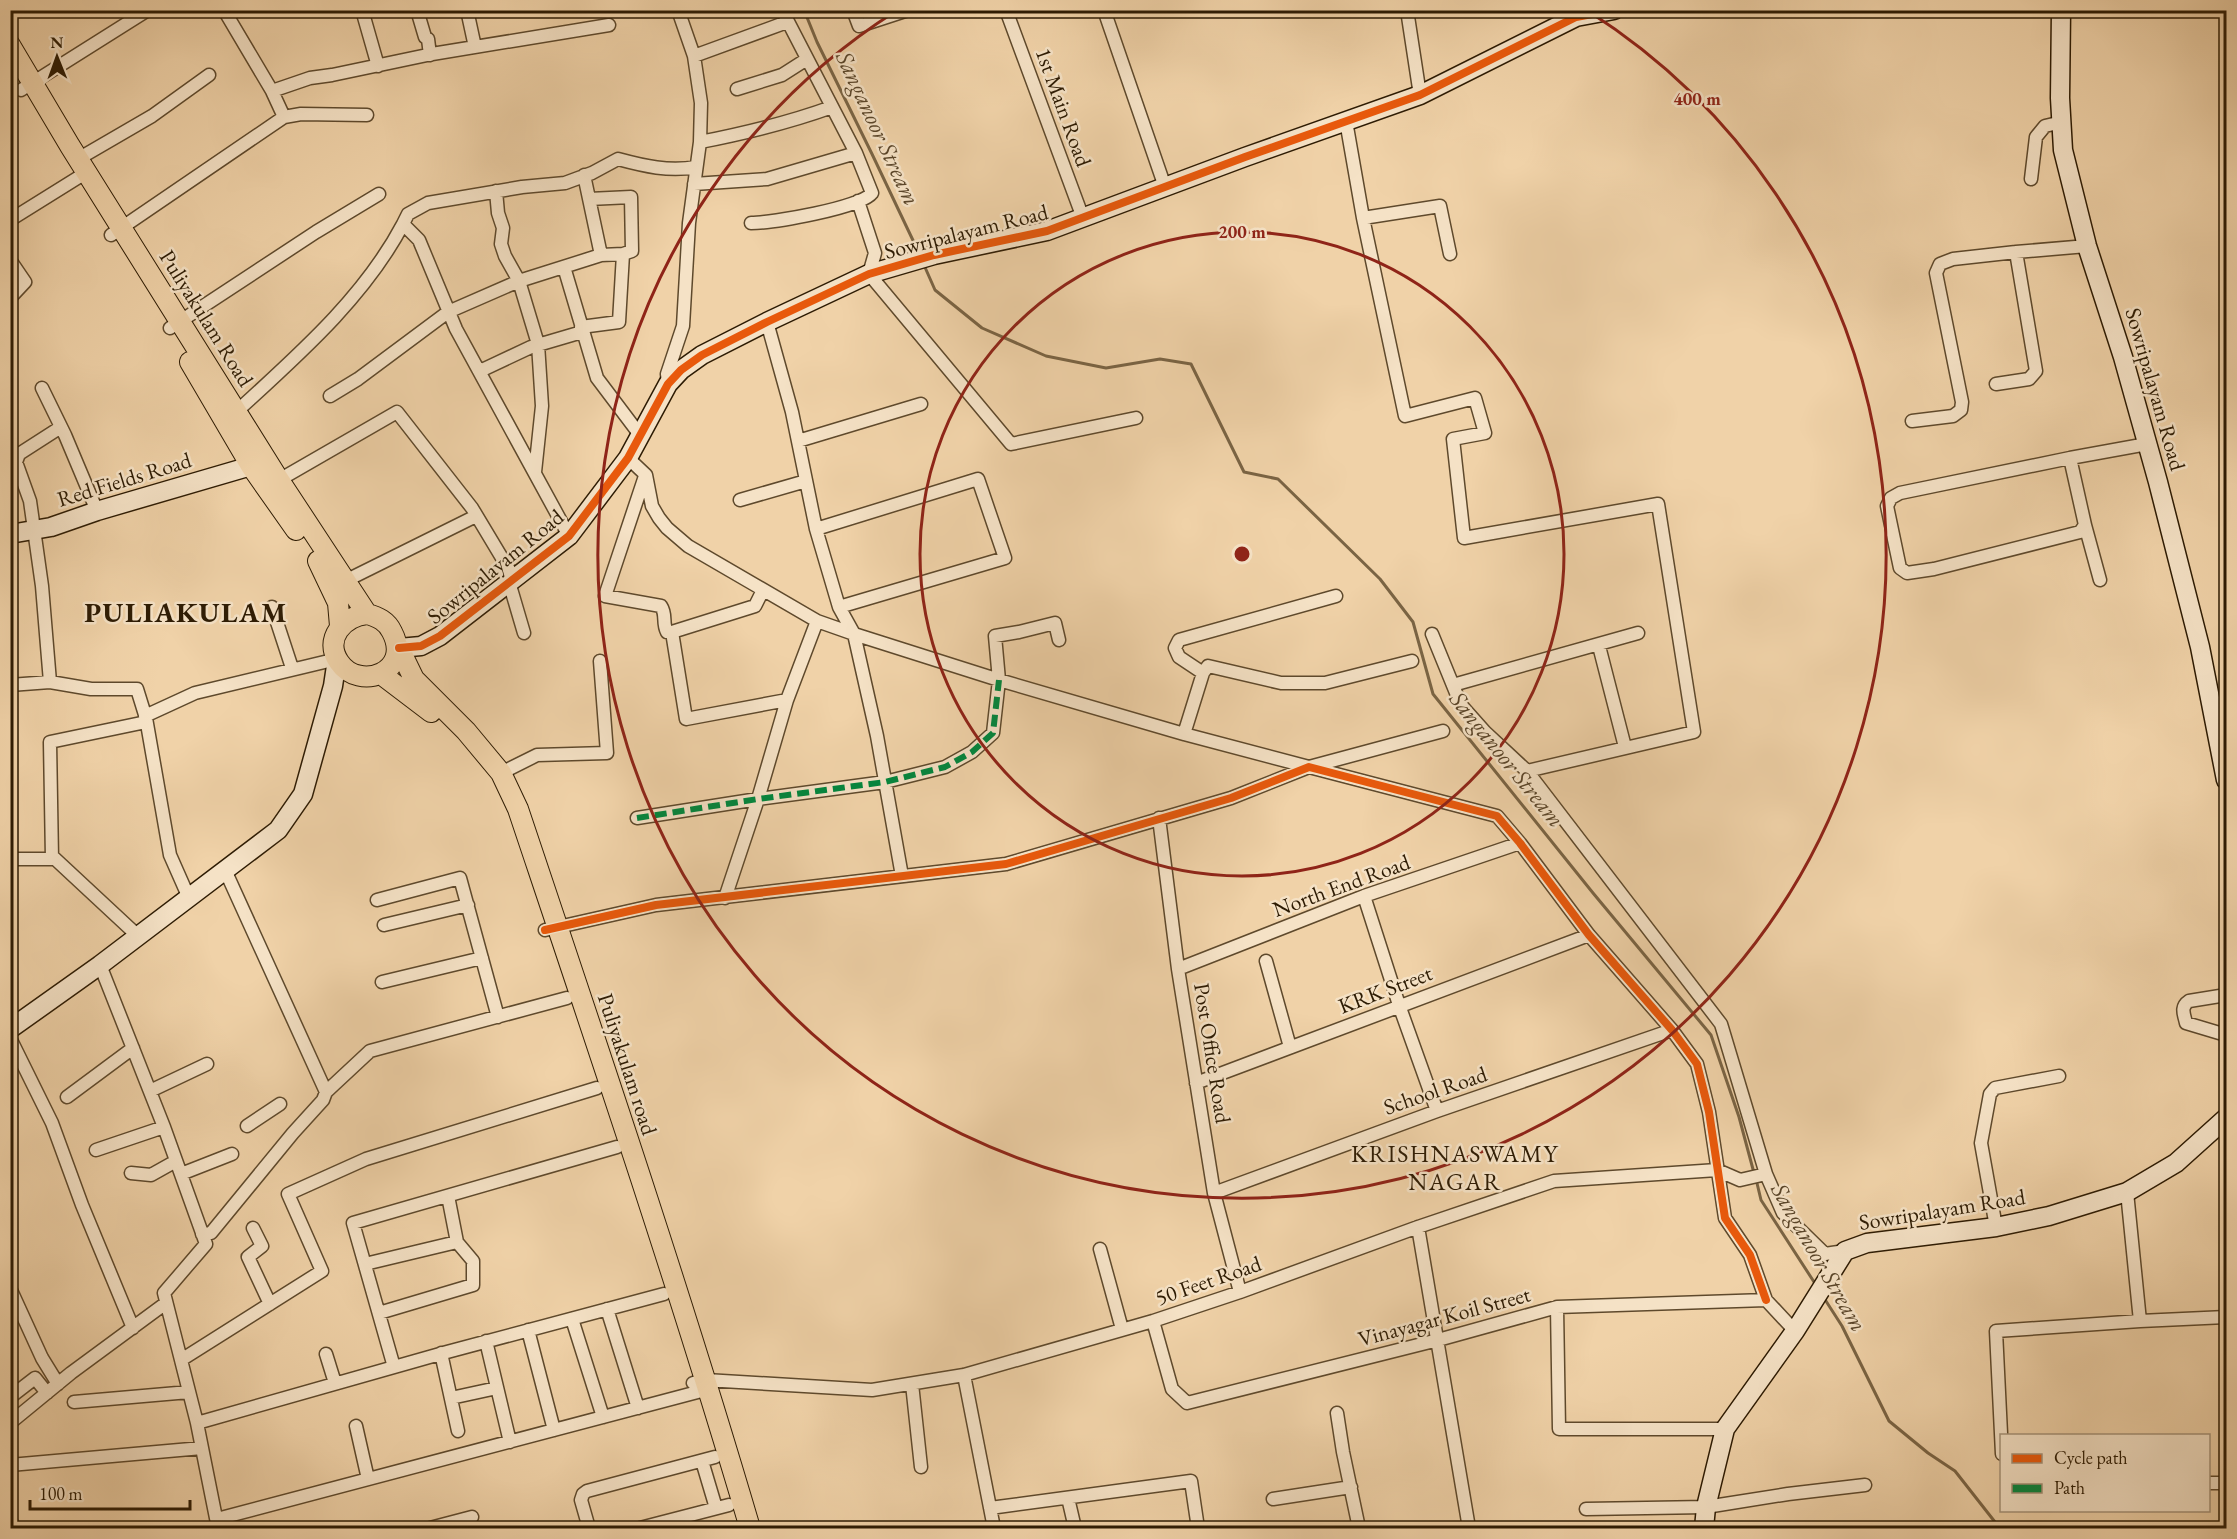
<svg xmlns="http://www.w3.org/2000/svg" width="2237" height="1539" font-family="'EB Garamond',serif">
<rect width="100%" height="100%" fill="#f0d2a8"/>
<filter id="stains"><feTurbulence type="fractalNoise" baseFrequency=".00333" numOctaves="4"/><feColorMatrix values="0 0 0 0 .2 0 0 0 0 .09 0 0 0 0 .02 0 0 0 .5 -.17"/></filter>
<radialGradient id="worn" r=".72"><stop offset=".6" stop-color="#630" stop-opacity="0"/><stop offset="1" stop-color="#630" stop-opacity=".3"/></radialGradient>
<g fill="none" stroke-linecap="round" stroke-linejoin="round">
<path stroke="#7a6444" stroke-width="3" d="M804,10l13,32 55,112 47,99
M924,265l11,25 47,38 64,28 60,12 54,-9 31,5 53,108 34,7 102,100 33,43 20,72 160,199 118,142 28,82 15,56
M1756,1179l5,21 55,85
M1824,1298l18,28 47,95 39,32 27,18 40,51 9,6"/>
<defs>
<path id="street" d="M362,10l16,56
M417,10l8,27 3,2 2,16
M467,10l8,37
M853,10l6,16 49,-16
M1006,10l77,208
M1104,10l61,177
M1407,10l13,85
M694,56l93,-34
M737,89l45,-14 25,-16
M21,90l127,-80
M272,91l38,-13 22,-3 100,-21 177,-29
M284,117l17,-3 66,1
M1346,121l17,97 42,198 70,-18 10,35 -32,6 11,99 194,-34 36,228 -167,39
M700,142c46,-9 88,-19 132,-35
M78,159l74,-43 57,-41
M584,175l17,80
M2031,179l5,-42 9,-11 17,-4
M694,184l73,-5 89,-26
M496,191l2,22 5,15 -2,16 4,12 14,25 19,63 4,62 -7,66
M589,199l42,-2 1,54 -9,3
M858,201l17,52 -6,21 142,170 125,-26
M1363,218l77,-12 10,48
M10,220l77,-48
M751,223c20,0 110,-15 121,-30l-16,-40 -74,-143
M403,224l5,-10 20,-11 94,-16 43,-4 27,-10 26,-14c26,7 51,13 78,8
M111,235l173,-118 -12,-26 -48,-81
M10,260l15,22 -15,16
M564,267l33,111 43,57
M767,322l25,90 24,117 23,78 15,27 23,102 25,140
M170,328l146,-96 63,-38
M480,371l51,-24 51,-15
M668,384l-1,-10 16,-48 6,-103 11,-81 1,-39 -7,-47 -16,-46
M1996,384l33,-5 7,-8 -20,-119
M42,388l23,47 32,76
M330,396l28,-17 90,-67 71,-31 82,-26 22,-1 -4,68 -38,5
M236,412c61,-56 128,-114 167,-188l16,16 37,89 113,207
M1912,421l41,-5 8,-6 1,-8 -26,-129 4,-9 13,-5 63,-7 71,-6
M798,441l123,-37
M628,458l18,17 6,31 7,12 8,10 21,18 129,75 37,13 145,46 185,54 125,33 134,-36
M2070,458l15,67 -5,7 -146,37 -27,4 -7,-5 -13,-62 4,-8 9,-5 170,-35 77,-14
M645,476l-40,120 56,10c6,9 1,17 6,26h5
M279,480l118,-68 75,96 42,70
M740,500l66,-19
M2085,525l15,55
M816,529l162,-50 27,79 -166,49
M345,581l131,-65
M509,582l15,51
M763,590l-8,16 -83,26 14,87 101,-19
M272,607l20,61
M1432,634l29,71 24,27 42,39 194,253 45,150 17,39 42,41 20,-3
M1599,646l26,101
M1203,673l-24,-16 -4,-9 4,-8 157,-44
M50,682l-8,-96 -12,-85 -14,-39 3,-8 42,-27
M10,685l40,-3 41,7h46l9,29 24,137 19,43
M1453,685l185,-52
M145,716l50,-23 142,-34
M1184,734l19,-61 5,-7 73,17h44l87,-22
M501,773l36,-18 70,-2 -7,-92
M637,818l121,-19 127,-17 60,-15 27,-15 21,-19 6,-53 -4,-44 24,-4 36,-9 4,17
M1159,818l19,151 36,224 26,99
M52,856l86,80
M10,859h42l-2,-117 96,-20
M225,870l101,222
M1364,896l35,109 38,106
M725,898l33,-99 29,-99 30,-79
M377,900l83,-22 38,139
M384,925l84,-20
M545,930l111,-25 350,-41 225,-66 78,-31 188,49 23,27 69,92 83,95 25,34 12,48 16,106 25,37 16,45
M1266,961l24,86
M100,965l64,162 42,117 -42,49 33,130 21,105
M1178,969l186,-73 156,-53
M382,982l100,-24
M2226,995l-37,6c-9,6 -5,13 -3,22l40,12
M10,1038l42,85 30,82 51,123
M1196,1083l393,-148
M150,1091l57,-27
M67,1097l66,-49
M247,1126l33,-22
M96,1150l68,-23
M131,1173l20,2 25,-14
M181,1174l51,-20
M2127,1192l13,129
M1214,1193l223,-82 235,-81
M1418,1227l51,301
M1996,1227l-15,-84 9,-49 5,-6 64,-12
M253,1228l9,18 -14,11 22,47
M202,1234l9,-1 82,-100 30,-33 3,-8 44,-41 197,-53
M1100,1249l22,80
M365,1264l92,-22
M10,1288l32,70 16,26
M1557,1307l2,122h166
M607,1309l31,99
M379,1313l94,-28v-24l-16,-19 -9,-46
M572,1319l31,98
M1153,1321l19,68 15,14 251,-63 119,-33 209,-7 29,31
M528,1330l26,100
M486,1341l24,101
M441,1353l17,78
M326,1354l9,29
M181,1360l141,-89 -34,-77 78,-35 231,-71
M394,1367l-41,-144 264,-76
M964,1375l30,153
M693,1383l13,-3 166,10 92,-15 189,-54 87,-29 178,-65 136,-46 163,-11 23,10 26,-6
M912,1384l9,83
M13,1395l22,-17 12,15
M451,1398l46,-10
M74,1402l115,-10
M1337,1413l6,39 16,76
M10,1423l61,-50 95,-70
M197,1423l250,-71 217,-58
M356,1426l12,53
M2002,1454l-6,-123 144,-10 86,-4
M702,1461l14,47
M10,1465l192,-17
M2208,1483h18
M1068,1498l7,30
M1273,1499l78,-12
M990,1508l201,-27 7,47
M1586,1509l120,-2 82,-13 77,-9
M10,1518l3,10
M217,1519l492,-130
M430,1528l42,-11
M589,1528l-8,-28 2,-6 4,-3 128,-34
M640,1528l89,-23"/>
<path id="secondary" d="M2061,10l-1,88 3,52 24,96 36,111 35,125 42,165 26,133
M10,534l41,-7 46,-16 154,-45
M399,648l22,-2 19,-10 129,-100 59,-78 40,-74 13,-14 21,-15 65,-33 102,-48 65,-19 113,-24 198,-74 175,-62 156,-78 38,-7
M10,1029l90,-64 178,-135 25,-36 30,-108 4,-27
M1704,1528l2,-21 19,-78 70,-98 50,-80 22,-8 129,-16 53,-11 78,-24 49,-29 50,-45"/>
<path id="primary" d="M10,45l60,101 209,334 88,134
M190,362l61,104 45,64
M318,561l20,42 2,23
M367,614c11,3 20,7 25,18 21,40 -33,60 -53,30 -16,-23 5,-46 28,-48z
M399,648l15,31 52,52 35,42 17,36c80,239 161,478 232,719
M381,674l50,38"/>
</defs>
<use href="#street" stroke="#5e492c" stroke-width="15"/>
<use href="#secondary" stroke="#2d1b03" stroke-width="21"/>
<use href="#primary" stroke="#2d1b03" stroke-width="22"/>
<use href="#street" stroke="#f5e2c6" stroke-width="12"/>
<use href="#secondary" stroke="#f5e2c6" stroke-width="18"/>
<use href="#primary" stroke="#f0d2a8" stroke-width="20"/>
<path stroke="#00873e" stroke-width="6" stroke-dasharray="12 6" stroke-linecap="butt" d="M637,818l121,-19 127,-17 60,-15 27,-15 21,-19 6,-53"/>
<defs>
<path id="cycleway" d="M399,648l22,-2 19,-10 129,-100 59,-78 40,-74 13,-14 21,-15 65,-33 102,-48 65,-19 113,-24 198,-74 175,-62 156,-78 38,-7
M545,930l111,-25 350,-41 225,-66 78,-31 188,49 23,27 69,92 83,95 25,34 12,48 16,106 25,37 16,45"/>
</defs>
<use href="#cycleway" stroke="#f5e2c6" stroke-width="11"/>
<use href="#cycleway" stroke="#e8590c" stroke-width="8"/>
</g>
<g fill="none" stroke="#8f2418" stroke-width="3">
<circle cx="1242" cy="554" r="322"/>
<path d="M1588 11A644 644 0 1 1 896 11"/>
</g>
<g text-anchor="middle" stroke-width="5" stroke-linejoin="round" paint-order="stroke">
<g font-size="22" fill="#2d1b03" stroke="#f5e2c6">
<text transform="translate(1064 107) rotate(70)" y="8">1st Main Road</text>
<text transform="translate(966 231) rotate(-14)" y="8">Sowripalayam Road</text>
<text transform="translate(207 318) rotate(58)" y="8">Puliyakulam Road</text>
<text transform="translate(2156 389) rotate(74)" y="8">Sowripalayam Road</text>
<text transform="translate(124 479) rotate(-17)" y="8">Red Fields Road</text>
<text transform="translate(495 566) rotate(-39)" y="8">Sowripalayam Road</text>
<text transform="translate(1341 885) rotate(-20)" y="8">North End Road</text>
<text transform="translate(1385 989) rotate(-21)" y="8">KRK Street</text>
<text transform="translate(1213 1053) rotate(81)" y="8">Post Office Road</text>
<text transform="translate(628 1064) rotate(72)" y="8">Puliyakulam road</text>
<text transform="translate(1435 1090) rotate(-19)" y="8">School Road</text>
<text transform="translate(1942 1209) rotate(-9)" y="8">Sowripalayam Road</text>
<text transform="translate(1208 1280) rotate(-19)" y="8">50 Feet Road</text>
<text transform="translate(1444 1316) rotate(-15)" y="8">Vinayagar Koil Street</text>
</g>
<g font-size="24" font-style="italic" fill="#5a4529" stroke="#f5e2c6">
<text transform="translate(878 128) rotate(65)" y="8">Sanganoor Stream</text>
<text transform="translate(1507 759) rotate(51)" y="8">Sanganoor Stream</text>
<text transform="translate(1819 1257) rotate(60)" y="8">Sanganoor Stream</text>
</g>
<g font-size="24" letter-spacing="1.5" fill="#2d1b03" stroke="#f5e2c6">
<text x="1455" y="1162">KRISHNASWAMY<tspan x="1455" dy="28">NAGAR</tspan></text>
</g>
<g font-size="28" font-weight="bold" letter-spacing="1.5" fill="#2d1b03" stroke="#f5e2c6">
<text x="186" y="622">PULIAKULAM</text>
</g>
</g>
<circle cx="1242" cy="554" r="9" fill="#8f2418" stroke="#f5e2c6" stroke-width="3"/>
<g font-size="18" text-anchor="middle" font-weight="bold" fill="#8f2418" stroke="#f5e2c6" stroke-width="5" stroke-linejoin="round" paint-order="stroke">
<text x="1697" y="105">400 m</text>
<text x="1242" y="238">200 m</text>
</g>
<rect width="2237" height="1539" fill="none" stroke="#f0d2a8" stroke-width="36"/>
<rect x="12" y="12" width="2213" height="1515" fill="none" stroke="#2d1b03" stroke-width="3"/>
<rect x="18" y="18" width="2201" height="1503" fill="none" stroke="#2d1b03" stroke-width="1.5"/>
<rect x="2000" y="1434" width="210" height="78" fill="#f5e2c6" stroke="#a59278" stroke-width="1.5"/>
<rect x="2012" y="1454" width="30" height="9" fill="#e8590c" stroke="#a59278" stroke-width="1.5"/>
<text x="2054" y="1464" font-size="18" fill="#2d1b03">Cycle path</text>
<rect x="2012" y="1484" width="30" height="9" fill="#00873e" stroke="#a59278" stroke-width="1.5"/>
<text x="2054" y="1494" font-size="18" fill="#2d1b03">Path</text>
<g transform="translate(57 57) rotate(359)" stroke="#f5e2c6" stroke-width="4.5" paint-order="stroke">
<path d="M0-4.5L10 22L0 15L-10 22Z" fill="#2d1b03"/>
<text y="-9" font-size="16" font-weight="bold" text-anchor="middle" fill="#2d1b03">N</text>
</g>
<path d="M30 1500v9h160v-9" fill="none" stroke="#2d1b03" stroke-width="3"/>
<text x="39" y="1500" font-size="18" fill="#2d1b03" stroke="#f5e2c6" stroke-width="4.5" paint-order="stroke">100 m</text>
<rect width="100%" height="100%" filter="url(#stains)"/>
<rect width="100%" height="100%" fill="url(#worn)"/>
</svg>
